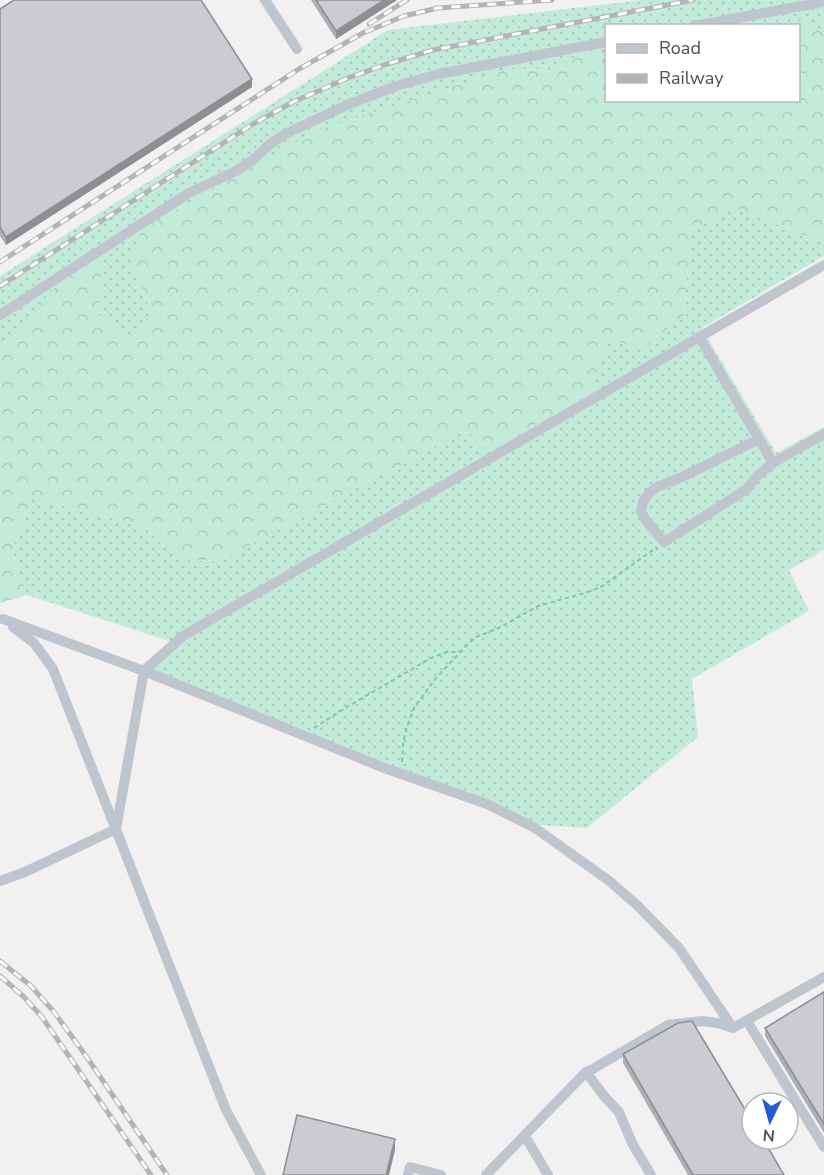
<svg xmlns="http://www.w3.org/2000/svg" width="824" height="1175" font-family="'Nunito Sans',sans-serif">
<defs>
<pattern id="grass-dots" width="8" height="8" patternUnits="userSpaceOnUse" patternTransform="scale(1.5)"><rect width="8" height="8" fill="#c2ecd9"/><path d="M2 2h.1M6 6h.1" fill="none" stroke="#a8ccbd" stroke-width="1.8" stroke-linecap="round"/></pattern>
<pattern id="forest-crowns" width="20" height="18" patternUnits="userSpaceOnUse" patternTransform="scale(1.5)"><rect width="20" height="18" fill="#c2ecd9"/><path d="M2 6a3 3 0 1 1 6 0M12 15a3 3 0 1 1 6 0" fill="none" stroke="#a8ccbd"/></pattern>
</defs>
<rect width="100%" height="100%" fill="#f2f0f0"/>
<path fill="url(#grass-dots)" d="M641,0h183v34l-25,-16 -5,8h-188v31l-22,-8 -26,21 -49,-1 -379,194 21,48 -19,30 -33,-25 2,-58 -101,89v-71l388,-246z
M735,208l89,35v13l-122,72 74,125 48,-26v123l-35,20 20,41 -117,68 6,58 -111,91 -63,-4 -386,-156 34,-26 -145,-47 -15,-44 19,-53 112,28 36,34 41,1 248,-132 141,-90 75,-24 7,-86z"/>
<path fill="url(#forest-crowns)" d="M799,17l25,17v209l-89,-35 -44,21 -7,86 -41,34 -34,-10 -20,55 -102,59 -20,-23 -247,131 -42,-1 -35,-34 -112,-28 -19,53 15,44 -27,8v-256l77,-84 25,-5 -3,58 33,25 19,-30 -21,-48 11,-33 176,-100 192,-61 49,1 26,-21 22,8v43h192v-74l-4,-1z"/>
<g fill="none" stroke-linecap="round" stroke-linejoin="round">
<path stroke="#7cc8ae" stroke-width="2" stroke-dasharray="4.5 3" stroke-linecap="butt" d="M314,728l33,-21 84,-49 16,-6h12
M402,762l1,-19 4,-16 7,-19 22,-30 34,-36 8,-6 21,-8 39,-22 47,-13 16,-6 56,-40"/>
<path stroke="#bfc5ce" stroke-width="10" d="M265,0l32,49
M694,26l130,-24
M0,315l189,-122 49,-23 15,-10 17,-16 15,-10 62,-29 49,-19 43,-12 167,-32
M700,338l73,125 51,-29
M759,439l-77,38 -25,10 -8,6 -6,9 -2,9 4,8 19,23 83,-53 10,-13 16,-13
M3,619l141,52 243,98 100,35 48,24 73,52 29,25 42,43 54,80
M13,627l21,16 19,26 173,441 35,65
M0,881l25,-9 91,-43 28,-158 39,-35 641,-371
M747,1021l77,126
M586,1072l18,24 15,16 13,31 19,32
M525,1136l23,39
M408,1175l2,-8 31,8
M486,1175l100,-103 5,-2 77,-45 34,-4 16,2 15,5 91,-51"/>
<defs>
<path id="rail" d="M369,24l38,-24
M0,262l299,-193 64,-36 41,-17 34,-8 114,-8
M0,286l253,-162 40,-22 55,-24 39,-14 46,-14 260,-50
M0,961l31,25 23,26 32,44 81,119
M0,976l24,21 18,20 109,158"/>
</defs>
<use href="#rail" stroke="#b3b4ba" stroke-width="5"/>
<use href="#rail" stroke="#fff" stroke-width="3" stroke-dasharray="9" stroke-linecap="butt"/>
</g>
<path fill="#aeafb5" d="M311,0h86l-61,39z
M0,9l252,78 -246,158 -6,-9z
M824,992v141l-59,-97v-8z
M623,1054l161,121h-96l-65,-112z"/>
<path fill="#8d8f93" d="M384,0h13l-61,39v-8z
M252,79v8l-246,158v-8z
M395,1139v11l-6,25h-3z"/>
<path fill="#caccd2" stroke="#8d8f93" stroke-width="1.5" d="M14,0h187l51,79 -246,158 -6,-10v-218z
M316,0h68l-48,31z
M824,992v132l-59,-96z
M692,1021l60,100v18h11l21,36h-91l-70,-121 55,-31z
M297,1115l98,24 -9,36h-103z"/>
<rect x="605" y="24" width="195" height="78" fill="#ffffff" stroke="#b6b9be" stroke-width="1.5"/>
<rect x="617" y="44" width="30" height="9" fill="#bfc5ce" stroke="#b6b9be" stroke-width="1.5"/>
<text x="659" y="54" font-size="18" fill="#49505c">Road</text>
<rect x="617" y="74" width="30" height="9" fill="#b3b4ba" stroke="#b6b9be" stroke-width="1.5"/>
<text x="659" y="84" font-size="18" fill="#49505c">Railway</text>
<g transform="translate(770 1121) rotate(185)"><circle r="28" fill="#ffffff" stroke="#b6b9be" stroke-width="1.5"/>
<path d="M0-4.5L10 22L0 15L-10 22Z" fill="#2659d6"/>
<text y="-9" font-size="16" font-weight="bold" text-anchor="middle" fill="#49505c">N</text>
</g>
</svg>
